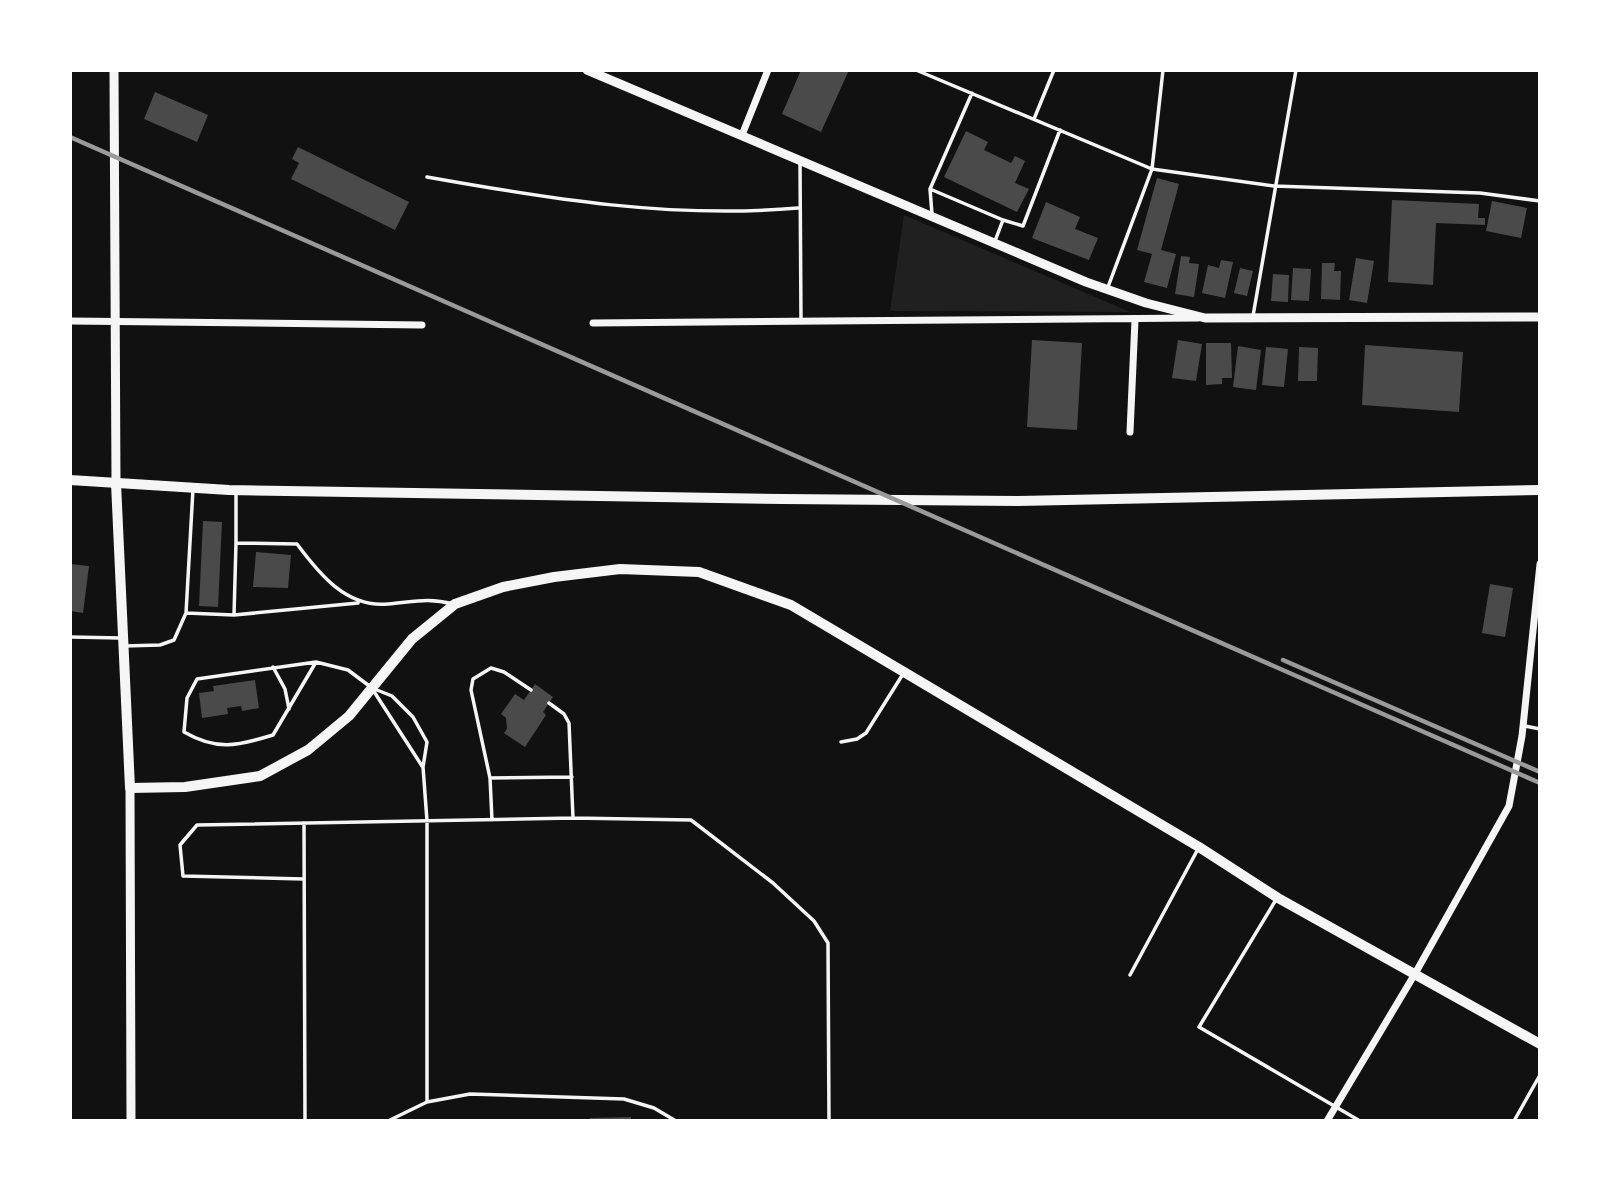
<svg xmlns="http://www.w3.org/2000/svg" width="1610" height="1191" font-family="Commissioner,sans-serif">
<rect width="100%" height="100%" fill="#111"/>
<path fill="#202020" d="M904,215l226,97 -240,-1z"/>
<path fill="#4a4a4a" d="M801,70h48l-28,62 -39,-18z
M155,92l53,23 -11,27 -53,-23z
M966,131l22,11 -4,8 27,13 4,-7 10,5 -10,22 14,6 -12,23 -73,-35z
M298,147l111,55 -14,28 -104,-51 8,-16 -7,-4z
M1157,178l22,6 -18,66 15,4 -9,34 -23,-6 8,-28 -15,-4z
M1392,200l87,4 -1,14h7v7l-49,-2 -3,62 -45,-3z
M1492,201l35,7 -6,30 -35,-7z
M1046,202l34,15 -5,12 23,9 -9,22 -57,-22z
M1181,256l9,1 -1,6 10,1 -5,33 -19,-3z
M1356,258l18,3 -7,42 -18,-3z
M1221,260l12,2 -8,36 -23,-5 6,-28 11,3z
M1322,263h13l-1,8h7l-1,29 -19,-1z
M1240,268l13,3 -6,25 -13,-3z
M1293,268l18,1 -2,32 -18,-1z
M1273,274l16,1 -1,27 -17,-1z
M1032,340l50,3 -5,87 -50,-3z
M1178,340l24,4 -6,37 -24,-3z
M1206,343h25l1,35h-10v6l-16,1z
M1365,345l98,7 -4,60 -97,-7z
M1238,346l23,4 -5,40 -23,-3z
M1266,347l22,2 -4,38 -22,-2z
M1299,347l19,1 -1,33h-19z
M203,521l19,1 -4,85 -19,-1z
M256,552l35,3 -3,33 -35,-1z
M70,564l19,2 -6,47 -13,-2z
M1490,584l23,4 -8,49 -23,-4z
M255,680l4,28 -17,3 -1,-5 -14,2 1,6 -26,4 -3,-25 15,-2 -1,-5z
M535,684l18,13 -10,15 3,3 -21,32 -21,-14 3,-4 -1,-11 -5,-4 14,-20 9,6z
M631,1117v4h-41v-3z"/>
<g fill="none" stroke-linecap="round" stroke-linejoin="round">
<path stroke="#f5f5f5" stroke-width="3.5" d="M916,70l236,99 122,17 206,7 60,8
M1034,119l20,-49
M800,161l1,160
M427,177c123,22 245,42 371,31
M930,189l42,-96
M932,214l-2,-25 73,31 -8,21
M1003,220l20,6 37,-96
M1108,287l44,-118 11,-99
M1253,316l43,-246
M236,492v51l61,1c23,31 50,64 91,60 25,-2 40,-7 65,0
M186,613l7,-124
M234,615l124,-12
M70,637l51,1
M124,646l36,-1 14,-5 12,-27 48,2 2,-72
M316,662l-43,73c-36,11 -56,16 -89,-3l3,-34 10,-19 119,-17 32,8 24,18 20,8 21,21 14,25 -4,25 4,54v281
M273,667l12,22 4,20
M373,690l49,76
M549,703l15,11 5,9 4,95
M1525,726l15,3
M841,742l16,-3 9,-6 37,-59
M490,778l82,-1
M492,820l-2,-42 -19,-88 2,-11 18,-11 13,4 27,18
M304,823l1,298
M304,879l-121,-3 -3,-31 17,-20 376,-7 118,2 82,63 41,38 14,22 1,178
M1277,898l-78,129 161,94
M1130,975l68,-126
M388,1121l39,-19 43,-8 154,5 30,9 22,13
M1514,1121l26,-46"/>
<path stroke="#f5f5f5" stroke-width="7" d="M742,135l26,-65
M70,321l352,4
M593,323l605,-5
M1130,432l5,-112
M1327,1121l89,-149 93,-166 13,-70 18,-172"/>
<path stroke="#f5f5f5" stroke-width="9" d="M114,70l2,413
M587,70l499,212 60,21 59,15 335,-1
M130,788l1,333"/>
<path stroke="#f5f5f5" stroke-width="10" d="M116,483l14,305 55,-1 75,-11 48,-26 41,-34 63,-77 43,-35 48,-17 51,-10 66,-8 79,3 92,33 408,242 79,51 262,146"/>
<path stroke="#f5f5f5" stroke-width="10" d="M70,480l159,10 554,9 235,2 522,-11"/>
<path stroke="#9a9a9a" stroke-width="4.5" d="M70,137l1470,646
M1283,660l257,112"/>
</g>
<rect width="1610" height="1191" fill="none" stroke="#ffffff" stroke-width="144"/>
</svg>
